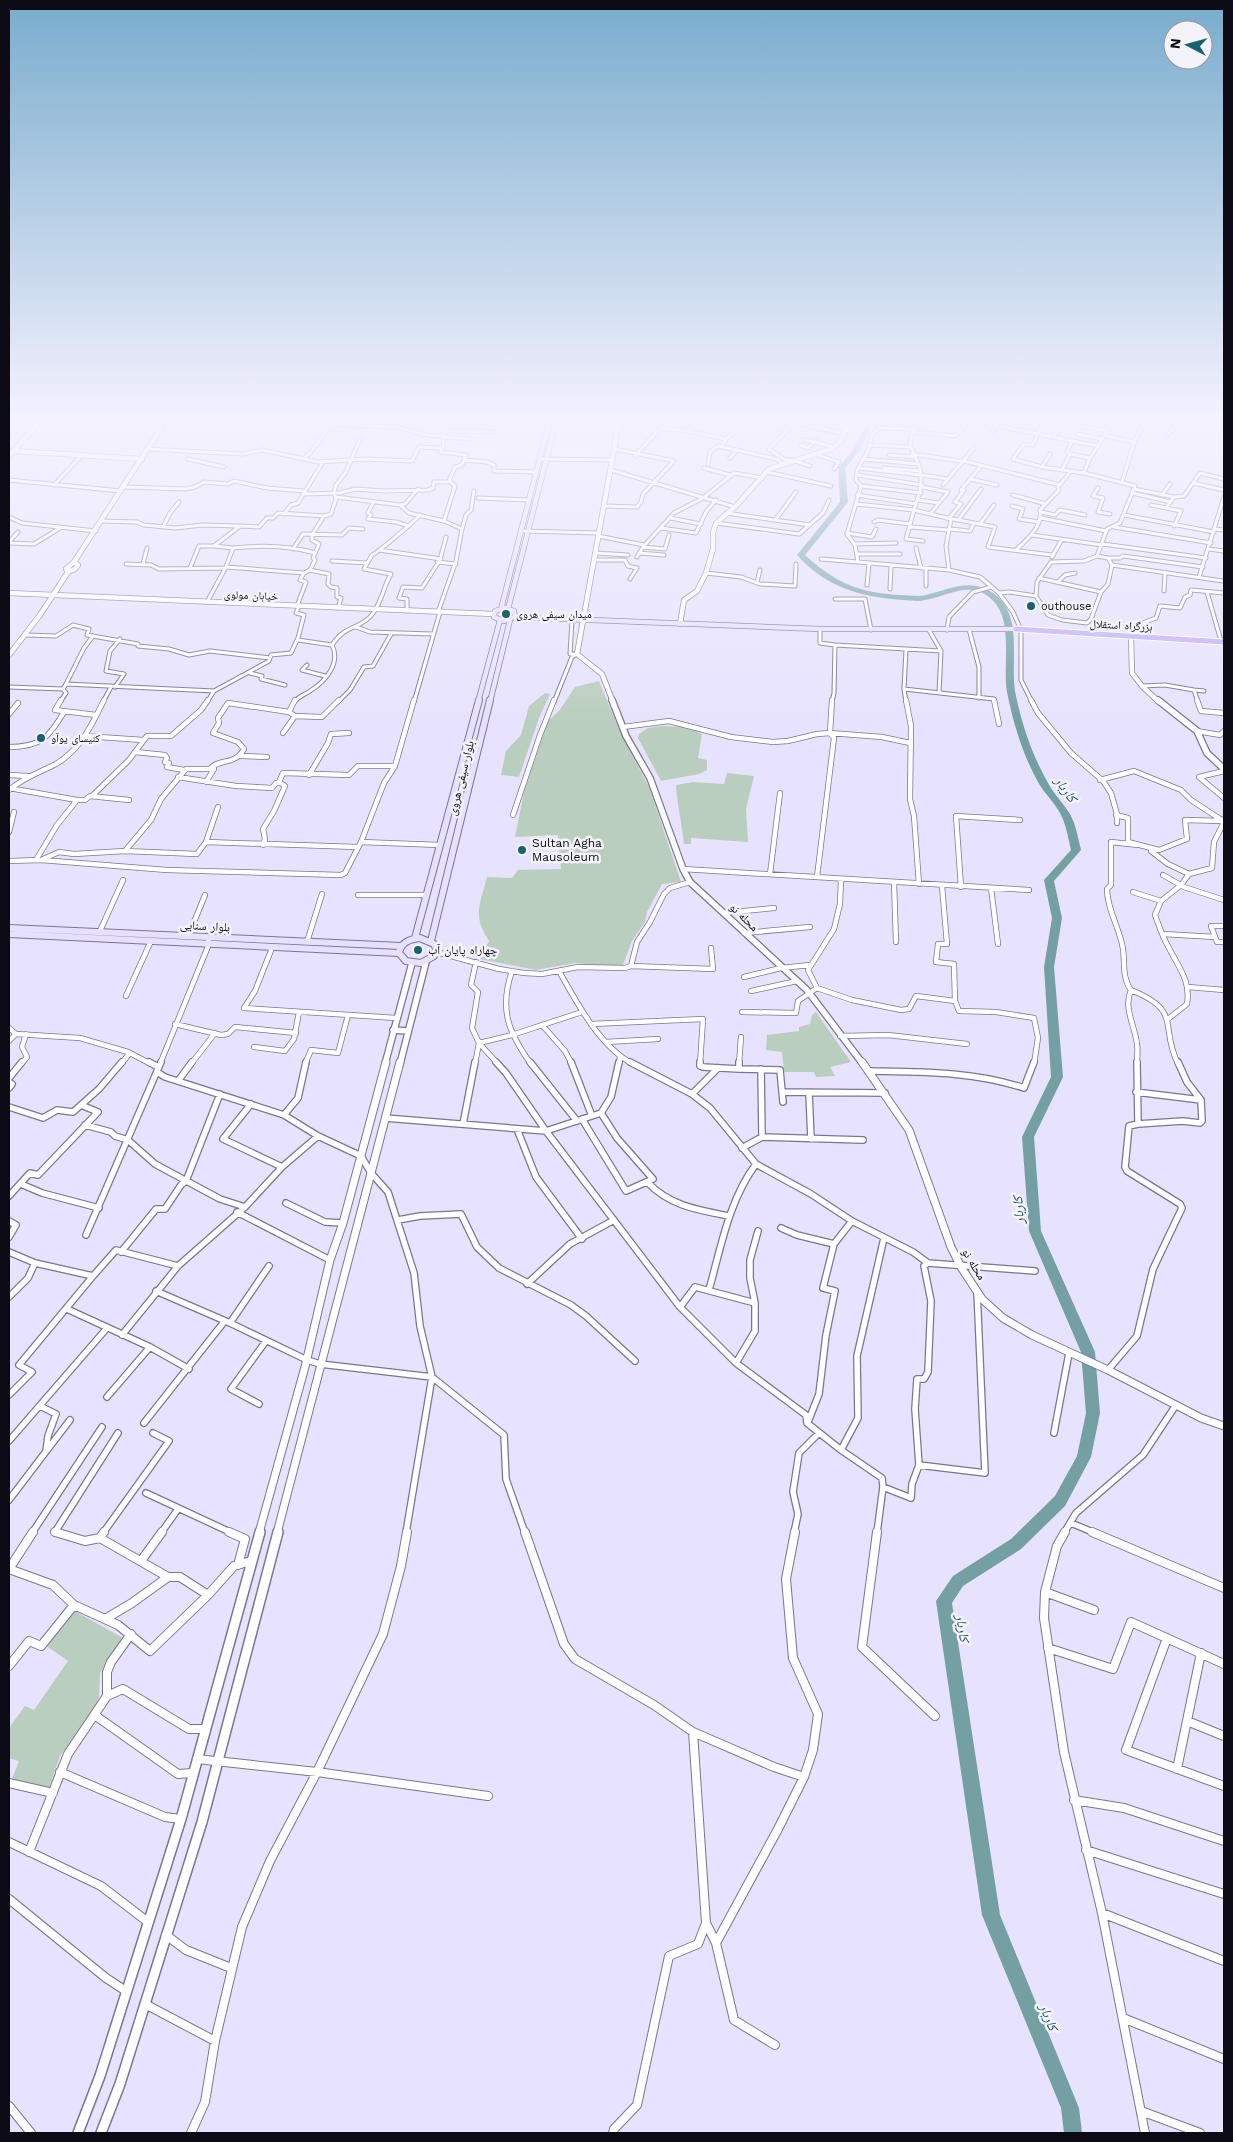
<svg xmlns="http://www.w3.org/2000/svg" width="1233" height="2142" font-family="'Work Sans','Noto Naskh Arabic',sans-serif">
<rect width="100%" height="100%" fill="#e7e3fe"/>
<path fill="#bacebd" d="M599,681l22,53 28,53 32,95 -19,2 -15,28 -2,10 -13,19 -9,24 -5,2 -43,-4 -39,7 -56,-11 9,-18c-17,-26 -9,-36 -2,-64l25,1 6,-8 43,-1 -3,-34 -43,2 9,-45 24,-71 11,-10 16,-24z
M545,693l5,1 -11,24 -20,59 -18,-2 5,-24 15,-16 8,-29z
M661,726l27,1 14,7 -4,24 9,2v10l-8,4 -38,7 -23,-43 1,-4 9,-6z
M727,773l27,3 -8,33 2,33 -57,-4v6h-7c-2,-20 -7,-39 -8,-59l17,-3 31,2z
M816,1012l35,50 -21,5 5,9 -19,1 -2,-5h-30l-2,-20 -16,-2 1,-15 32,-4v-4l11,-3 2,-9z
M73,1610l50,28 -23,35 -1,25 -7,16 -32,42 -11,32 -37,-9 7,-18 -10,-3v-30l16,-22 9,4 34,-49 -23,-16z"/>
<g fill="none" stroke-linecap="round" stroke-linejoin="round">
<path fill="#74a0a4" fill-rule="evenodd" d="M864,422h6l2,3 -13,26 -14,17 3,34 -43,53c31,28 54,38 95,40 9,0 18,2 26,0 21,-5 41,-16 62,-5 37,19 22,68 27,101 6,31 17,64 33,92 6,11 15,20 22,31 6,11 8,24 11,36l-27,31 8,37 -8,49 9,110 -29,60 7,94 54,121 5,61 -9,44 -26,49 -44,43 -58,37 -11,17 48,312 79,193 3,25h-18l-3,-25 -79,-193 -46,-314 17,-25 58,-37 44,-43 22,-40 9,-43 -5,-61 -52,-121 -7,-94 29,-60 -7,-110 8,-49 -8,-38 27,-30c-3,-13 -5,-26 -11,-37 -6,-11 -16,-20 -22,-31 -15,-27 -25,-59 -31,-90 -5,-27 8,-74 -17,-94 -21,-18 -43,-1 -65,2 -7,2 -15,0 -23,0 -41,-3 -77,-13 -105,-45l43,-53 -2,-34 15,-18 13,-25z"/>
<defs>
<path id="minor-far3" d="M275,422l121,5 31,8 43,4
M767,422l21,7
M794,422l51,12
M881,422l-3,7 -6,6 -4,16 -11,19 -1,10 5,6 -14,48 8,11 3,17 91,8
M915,422l-5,22 10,24 1,11 -1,12 -6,19 37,9 -5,27 3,24 31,7 19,16
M978,422l120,24
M1082,426l26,5
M878,428l37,1
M820,429l5,-7
M687,431l39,8
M915,432l40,4 13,-14
M992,432l5,-7
M1077,434l25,5
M442,435l5,-4 47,1
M1167,435l12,-13
M1106,436l28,6
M1052,437l14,-14
M805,440l29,7
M801,445l7,3 8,-8
M870,445l41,2
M722,446l4,-7 20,-17
M148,449l95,5 19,-4 56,12 47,-3 47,2 7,-14 24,1
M614,449l60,12
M815,454l24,8 -5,7
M912,454l56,8 92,23
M1070,454l20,4
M889,455l26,2
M635,456l25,-28 27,3 9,-9
M730,458l7,-8
M188,459l36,8
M303,459l7,-6 21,-28
M540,459l73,1
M864,459l54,5
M464,460l23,2 7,3v6l43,1
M793,460h-8l-16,-11 26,-27
M793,460l17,6
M708,464l2,-12 8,-6 59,13 5,4
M1042,467l8,-13
M704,468l26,7
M859,468l62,7
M884,468l36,3
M611,470l124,37
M1062,470l8,-16 -3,-2 5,-11
M767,472l64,14
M1084,473l5,-13 24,-38
M857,475l65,10
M921,475l27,4
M970,479l27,6
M9,480l112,11
M1122,482l13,-42 10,-18
M1193,483l31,7
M54,485l28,-30
M943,485l31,-37
M861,486l60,7
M124,487l61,2 10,-2 9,-5 24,2 6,-3 33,7 37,3
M922,487l26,5 -18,22
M1098,488l-5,8 10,2 -5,14 12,2
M1134,489l40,8 10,-1 16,-23 24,6
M1132,493l39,9
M303,494l37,-1 15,-4 28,2 45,-1 5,-2 1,-6h15
M857,495l59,9
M1013,495l33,9
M1162,495l8,-11
M336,497l64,8 9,8 35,8
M1174,497l-8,11 15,3 -7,15
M478,498l52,2
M918,500l21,3
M373,503l-5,10 3,2 -3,4 28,3 13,4
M857,504l57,6 -8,29 17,2
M400,505l5,-1 13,-15
M1151,505l15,3
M604,506l33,1 4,-5 2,-8 31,-33
M1012,506l11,3 -4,10 20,3
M1041,512l14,3 5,-5 25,5
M726,513l84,12
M284,514l7,-9 7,-2 25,-41
M1124,515l90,17
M9,517l13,6 74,8
M950,517l11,-13 -6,-2 9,-12h-3l20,-24
M670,518l31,6
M948,518l47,9 -7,20 64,8
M1041,518l65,13
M776,519l20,-27
M959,519l22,-30
M101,521l36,1 7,3 32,3 26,-3 38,1 -26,20 19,2 -7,19 78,6 -4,7 6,2 -9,24
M874,522l4,-2 32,4
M716,523l83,11 24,-21 6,-13
M980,524l14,-19
M240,526l19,1 8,-9h6l5,-5 46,3 7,-2 5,-15 -2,-7 2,-7 10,-13 14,-33
M163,527l7,-14 9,-11
M910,527l39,3
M1114,527l97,16
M661,528l35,5 10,-21 10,-12
M462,529l4,-14 5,-5 3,-19
M950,529l20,2 3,-6
M1215,529l9,1
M522,531l77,2
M847,533l25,4 4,-8
M1032,535l70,10
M598,536l46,9
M9,542l9,-10
M9,543l25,1 26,-16
M854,544l42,-1
M1103,544l103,14
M643,547l22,2 4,-14
M233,548c28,-3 54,-3 82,5
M916,548l5,20
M293,549l10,-15 39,1 7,-7 14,1
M1209,549l15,2
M379,550l62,9
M1016,550c11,-11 27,-23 24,-40l19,-20 -1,-3 13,-16
M595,553l33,2
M639,553l25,2
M858,554h42
M1097,556l11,2 4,7 111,16
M637,557l6,-10 31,-34 29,-15 31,-25 28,5
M1052,557l10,-18
M1108,558h12l3,-2 80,11
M821,559l37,3
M594,560h31l3,6 9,2 -7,11
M332,561l35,2
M437,562l19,2
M126,564l25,1 8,4 66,-1
M143,564l4,-16
M190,568l9,-22h15
M926,569v17
M310,570l19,4 -1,10 3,3 6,1v9l4,1 -3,10
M304,573l6,-3 5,-10 -2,-2 6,-14 -7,-4v-5l12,-19
M706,573l35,4 19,7 35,2 1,-22
M1199,577l25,-80
M1039,578l62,14
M757,582l3,-12
M1058,582l7,-7 10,-2
M867,585l2,-21
M890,589l1,-23
M1164,591l1,-19
M1207,592l14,49
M1036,596l12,19 14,5 25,3 4,-4 10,-27 7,-8 4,-19
M835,599h30l6,31
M207,602l19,-35
M407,611v-12l-8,-1 4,-11 19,1 18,-28 6,-23
M438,612l18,-51 6,-32 -18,-8 11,-35 -6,-5 6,-14 7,-2 4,-10 -26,-3 3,-4 1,-12
M572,620l-2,34h7
M356,627l14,5 62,2
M820,629v14l15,2 -1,48 -2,9
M969,629l10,38v31
M929,630l12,21 -2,42
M947,630l2,-13 24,-25 18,-5
M26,635l30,1 17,-11 16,4 -2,6 51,9v2l31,3 20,6 21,-4 60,7
M1136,636l4,-12 16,-6 4,-12 20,2 5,-11 5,-2 1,-5 33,3
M298,640l34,5
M835,645l106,6
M906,650l-2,39 2,13
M307,665l-5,5 23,6
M250,673l12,3 -1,3 24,6
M66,684l18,-36 9,-12
M1142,686l23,-1 29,5
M9,687l54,2 3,-5 148,7
M115,687l9,-13 -18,-3 4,-20 10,-12
M904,689l90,10 1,3
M60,702l6,-9 -3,-4
M103,702l8,-15
M207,702l7,-11 55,-30 2,-6 20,-2 7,-15 6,-23 -8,-2 3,-7
M294,702c5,-6 10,-7 16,-11 16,-10 31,-28 22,-46 12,-19 24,-15 38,-28 11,-11 13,-30 21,-43l-27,-5 8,-14c4,-1 43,-34 48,-40
M338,702l12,-12 14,-23 9,-1 18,-32
M414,702l26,-90
M554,702l18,-45 5,-3
M1032,702l-11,-22v-50l-8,-18 -14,-19 10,-1 27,4 1,-14 14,-20 33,-1 13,-5 10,-27 13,-6 15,-37 -51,-13 -42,-6 -29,-8 11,-15 9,1 10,-23
M1198,702l-4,-12 10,1"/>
<path id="minor-far2" d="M61,700l-6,10 41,5
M832,700l-2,33 52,4 28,6
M906,700l5,26 -1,73 4,17 5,68
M994,700l5,24
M1031,700l7,13 33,40 32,28 8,12 6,21v9
M1197,700l4,11 23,2
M289,712l6,4 27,1 17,-17
M9,714l9,-11
M623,727l46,-6 62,16 42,5 15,-1 29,-7 13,-1 4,5 -17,139
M1197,731l23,4 4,-4
M283,733l12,-17
M85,736l58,4
M9,747c31,0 40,-9 55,-35
M135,752l30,3 2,3 -2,4 4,1 -2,4 17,3
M241,756l26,1
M210,769c8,-11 25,-3 34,-20l-6,-7 -25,-9 6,-10 -1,-5 10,-15 61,9 6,-12
M1224,771l-25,6 25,21
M9,775l19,1
M309,775l19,-32 3,-9 18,-1
M178,777l58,9 36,2 4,-5h4
M1100,780l34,-9 47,19 10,10 29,19
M9,788l68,12
M9,790c14,-12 31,-18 47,-26 24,-14 36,-39 48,-64
M92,796l37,-36 18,-24h24l30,-26 7,-10
M513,815l27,-80 14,-35
M1116,815l12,3v24l31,8 28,-11 -2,-19 37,1 2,-2
M9,832l5,-20
M206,842l12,-35
M361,842l79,3
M263,845l2,-6 -2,-10 11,-18 11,-25 -6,-4 4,-9 66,2 9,-9h37
M125,851l26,-31 10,-21 25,-30h28l-8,13
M1151,851l17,13 21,10
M36,860l21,-35 20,-25h8l5,-4 39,4
M41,860l126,10 174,5 4,-2 16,-31 23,-59 11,-17 19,-66
M9,861l32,-1 18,-8 15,2 51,-3 72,3 9,-12 151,5
M683,869l346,21
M770,874l10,-81
M1163,875l21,12 40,13
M894,882l2,60
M942,886l5,58h-9l-2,18 18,2 1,37 4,10 37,1 38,6 4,20 -4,26
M961,887l-5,-71 64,4
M991,888l7,56
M1133,892l28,9
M358,895h68
M724,913l50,-5
M1224,926h-13l6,16h7
M99,933l24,-53
M744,933l66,-6
M1163,934l52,3
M188,937l17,-42
M307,942l15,-48
M272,948l-17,43 -11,17 152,10
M436,952l63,17 25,4 18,1 36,-7 47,1 6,-2 6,-24 13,-20 14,-28 6,-6 20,-6
M476,962l-5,23 7,7 -6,36 7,15 19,21
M631,966l82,3 -2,-21
M512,971c-13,38 -4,61 19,93
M559,971c18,32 41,76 74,93
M744,977l37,-9 29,-3
M1188,987l36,3
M817,988l35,12 49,10 8,-1 7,-13 39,5
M1131,990c52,21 28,35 47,74
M751,991l46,-10
M126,996l25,-55
M742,1012l54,1 2,-12 19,-13 -9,-18 26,-41 6,-25 1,-25
M1168,1019l19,-15c4,-23 -8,-36 -18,-56 -6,-10 -10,-22 -14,-33l6,-14 20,-16 8,-11 23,-6 2,-26 10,-20
M175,1024l46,11 7,-1 7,-7 61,6
M591,1024l112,-5 -3,45
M542,1025l23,26 7,13
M9,1028l7,6 64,4 48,14 23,12
M840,1036l48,-1 79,9
M9,1041l7,-7
M606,1042l52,-3
M254,1047l31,4 9,-12 5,-27
M21,1064l6,-7 -5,-10 4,-13
M121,1064l9,-11
M160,1064l49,-120 -1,-6
M191,1064l24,-31
M305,1064l6,-14 27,3 10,-38
M475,1064l4,-21 33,-8 70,-23
M619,1064l1,-7
M739,1064l2,-27
M1137,1064c0,-7 1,-14 0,-20 -2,-18 -14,-36 -6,-54 -9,-12 -6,-26 -8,-41 -3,-21 -16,-39 -16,-60l4,-4v-43l27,3"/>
<path id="minor-far1" d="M149,1062l9,5
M496,1062l10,11 40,58 134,176 56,56 70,52 1,8 34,27 41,28 1,9 -6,46
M530,1062l47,59
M571,1062l21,54
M630,1062l62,32 18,14 46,56 55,30 41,27 61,31 15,11 107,8
M700,1062v4l3,1 36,2v-7
M739,1069l41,1 3,32
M761,1069l1,68
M868,1071c53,1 105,0 156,17l10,-26
M157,1072l8,5 119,38 34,21 43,20 10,17 17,19 26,81 6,53 12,51 -26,156
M9,1078l13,-16
M178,1081l14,-19
M9,1082l3,2 -3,4
M782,1092l103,1
M1136,1092l65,8
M809,1093l2,46
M692,1094l26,-26
M251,1104l-28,35 59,28
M9,1107l34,11 14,-8 16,2 26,-23 23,-27
M284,1115l14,-17 8,-36
M385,1118l161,13 55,-18 10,-16 8,-35
M582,1119l44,72 27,-12 -36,-41 -16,-25
M463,1124l12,-62
M1138,1124l45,-3 17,2 2,-2 -1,-21 -14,-18 -9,-20
M85,1125l26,7 4,4 13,4 27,24 65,35 25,8
M517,1129l19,48 46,62
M742,1148l20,-11 101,3
M647,1182c23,24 51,28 82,34
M21,1184l21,9 57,15
M9,1196l21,-23 8,2 60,-63 -17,-7
M286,1203l39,19 18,1
M237,1212l93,48
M398,1220l22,-4 41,-2 16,33 22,21 72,37 15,11 49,45
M9,1221l7,4 -7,12
M781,1228l16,7 37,9
M86,1235l75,-173
M9,1252l26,11 58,13 23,-26 62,16
M121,1252l35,-43h9l16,-24 5,-4 34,-87
M527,1284l43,-40 44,-24
M709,1290c12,-43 20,-90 47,-126
M156,1291l74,32 77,37 13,4 112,13 72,58 2,44 19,54
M9,1297l19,-19 7,-15
M680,1307l15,-20 60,16
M67,1309l83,38 39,22
M230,1323l39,-57
M122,1335l56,-69 67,-59 37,-40 36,-31
M736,1363l19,-32v-28l-5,-25v-18l8,-29
M1108,1370l29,-34 16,-67 29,-61 -2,-4 -53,-33 -2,-4 4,-41 9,-2 -1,-62
M9,1395l23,-23 -13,-7 74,-89
M107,1397l43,-50
M259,1404l-28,-15 35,-48
M40,1406l16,8 -8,22 -2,15
M808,1422l11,-28 7,-59 9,-44 -12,-3 11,-44 18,-23
M144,1423l80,-101
M1054,1433l15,-80
M9,1441l98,-113
M841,1450l17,-32 -1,-62 27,-118
M919,1465l66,8 -8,-182
M883,1487l28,11 1,-14 7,-19 -4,-56 2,-30h7l4,-7 3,-71 -7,-35 4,-3
M146,1493l86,40
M9,1500l61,-80
M1071,1523l24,10
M32,1533l70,-106
M59,1533l-4,-1 63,-99
M103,1533l66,-92 -16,-8
M161,1533l17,-24
M794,1533l4,-19 -5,-22 6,-39 20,-20
M1064,1533l12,-20 67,-58 33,-50"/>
<path id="minor" d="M55,1532l30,9 15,-3 68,39h12l28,18
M229,1532l16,7 -7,26
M525,1532l39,112 11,15 79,46 39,27 81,35 30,10
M877,1532l-15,115 73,69
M1065,1532l-8,14 -12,46 -1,26 20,134 38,161 43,220
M1092,1532l132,56
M100,1538l4,-6
M141,1561l21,-29
M9,1569l44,16 21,20 44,20 32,26 58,-56 26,-29 17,-5
M9,1569l24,-37
M1045,1592l49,18
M105,1619l27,-16 36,-26
M1167,1638l-41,112 98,36
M1048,1648l65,21 18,-47 93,42
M9,1666l20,-25 12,5 33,-41
M107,1696l16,-7 66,40h16
M96,1716l82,58 15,-1
M1187,1721l37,15
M693,1732l13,191 10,20 18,77 41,25
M197,1759l120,13 171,24
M1177,1769l24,-116
M60,1772l105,45 16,2
M9,1783l44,10
M1074,1800l50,8 100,33
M9,1842l92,44 47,36
M1086,1850l138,44
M29,1852l39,-98 39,-58v-24l4,-10 20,-28
M9,1899l97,79 20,13
M1102,1913l122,48
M166,1935l20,15 45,18
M716,1943l62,-114 26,-52 9,-27 5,-36 -25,-56 -7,-79 9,-47
M145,2004l70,37
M1123,2018l101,41
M9,2106l22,27
M1141,2111l59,22
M191,2133l14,-31 10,-61 27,-114 28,-66 47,-89 66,-138 18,-68 6,-34
M613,2133l1,-4 23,-24 32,-149 29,-12 8,-21"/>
<path id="tertiary-far3" d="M14,451l128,8
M9,456l30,-34
M68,572l7,-3 3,-4 -4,-3
M9,593l484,21
M680,624l4,-24 13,-9 9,-18 7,-24v-16l3,-10 19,-16 34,-38 62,-20 9,-7 10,-20
M1131,636l1,37 10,13 17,16
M9,655l31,-40 28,-43 -2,-3 8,-7 91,-140
M613,702l-11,-28 -25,-20 42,-232"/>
<path id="tertiary-far2" d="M612,700l14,36 24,42 33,91 7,13 117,108 56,74
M1158,700l39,31 10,22 17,16
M393,1030l15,1
M385,1064l27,-101
M400,1064l26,-102"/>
<path id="tertiary-far1" d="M862,1062l47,68 42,117 10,20 21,32 21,19 29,17 76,35 93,48 23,8
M259,1533l46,-166 25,-107 13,-37 43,-161
M277,1533l123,-471"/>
<path id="tertiary" d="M78,2133l22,-57 81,-257 79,-287
M101,2133l19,-49 82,-262 76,-290"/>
<path id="secondary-far1" d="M505,608l9,3 1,6 -11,4 -10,-4 1,-6z
M501,609l48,-187
M508,609l48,-187
M515,617l305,12h196
M478,702l22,-82
M490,702l20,-82"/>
<path id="secondary" d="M9,928l392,18
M9,934l390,19
M415,938l64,-238
M420,938l14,6 2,4 -2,8 -13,7 -15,-2 -7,-8c2,-11 11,-14 21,-15z
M431,941l59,-241"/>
<path id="trunk" d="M1016,629l208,13"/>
</defs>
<use href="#minor-far3" stroke="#7a7593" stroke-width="5"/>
<use href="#minor-far2" stroke="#7a7593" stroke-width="6"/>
<use href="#minor-far1" stroke="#7a7593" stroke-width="8"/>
<use href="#minor" stroke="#7a7593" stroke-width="10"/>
<use href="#tertiary-far3" stroke="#7a7593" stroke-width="6"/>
<use href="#tertiary-far2" stroke="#7a7593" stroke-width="8"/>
<use href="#tertiary-far1" stroke="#7a7593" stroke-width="9"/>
<use href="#tertiary" stroke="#7a7593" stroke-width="12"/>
<use href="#secondary-far1" stroke="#7a7593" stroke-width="6"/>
<use href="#secondary" stroke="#7a7593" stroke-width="8"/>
<use href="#trunk" stroke="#fff" stroke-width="7"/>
<use href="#minor-far3" stroke="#fff" stroke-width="3"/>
<use href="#minor-far2" stroke="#fff" stroke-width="4.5"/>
<use href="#minor-far1" stroke="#fff" stroke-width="5.5"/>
<use href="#minor" stroke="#fff" stroke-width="8"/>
<use href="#tertiary-far3" stroke="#fff" stroke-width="4.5"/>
<use href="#tertiary-far2" stroke="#fff" stroke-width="5.5"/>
<use href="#tertiary-far1" stroke="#fff" stroke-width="7"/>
<use href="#tertiary" stroke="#fff" stroke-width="9"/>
<use href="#secondary-far1" stroke="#e8e1fd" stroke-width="4.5"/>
<use href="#secondary" stroke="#e8e1fd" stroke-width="6"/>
<use href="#trunk" stroke="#c2b0fa" stroke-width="5"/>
</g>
<linearGradient id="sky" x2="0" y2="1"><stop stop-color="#79accd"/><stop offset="0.58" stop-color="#f4f2ff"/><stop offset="1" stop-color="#f4f2ff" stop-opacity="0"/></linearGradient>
<rect width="1233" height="722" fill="url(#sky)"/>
<g fill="#18626f" stroke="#f4f3fa" stroke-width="2">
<circle cx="1031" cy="606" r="5"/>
<circle cx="506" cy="614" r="5"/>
<circle cx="41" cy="738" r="5"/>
<circle cx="522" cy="850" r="5"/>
<circle cx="418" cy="950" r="5"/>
</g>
<g text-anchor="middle" stroke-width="5" stroke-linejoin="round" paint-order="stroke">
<g font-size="11" fill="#0c0a14" stroke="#f4f3fa">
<text transform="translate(251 595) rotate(2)" y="4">خیابان مولوی</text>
<text transform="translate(1121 625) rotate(3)" y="4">بزرگراه استقلال</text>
</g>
<g font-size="11" fill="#0c0a14" stroke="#f4f3fa" text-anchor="start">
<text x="1041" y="610">outhouse</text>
<text x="516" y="618">میدان سیفی هروی</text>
<text x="51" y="742">کنیسای یوآو</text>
</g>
<g font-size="12" fill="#0c0a14" stroke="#f4f3fa">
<text transform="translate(461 778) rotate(-76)" y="4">بلوار سیفی هروی</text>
<text transform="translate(744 917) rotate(44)" y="4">محله نو</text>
<text transform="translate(205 926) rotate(3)" y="4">بلوار سنایی</text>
<text transform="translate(974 1264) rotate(59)" y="4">محله نو</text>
</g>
<g font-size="12" fill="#0c0a14" stroke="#f4f3fa" text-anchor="start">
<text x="532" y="847">Sultan Agha<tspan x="532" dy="14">Mausoleum</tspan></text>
<text x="428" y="954">چهاراه پایان آب</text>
</g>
<g font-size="14" font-style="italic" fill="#16555a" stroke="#f4f3fa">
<text transform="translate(1066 789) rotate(55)" y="5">کاربار</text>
<text transform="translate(1018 1210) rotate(-94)" y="5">کاربار</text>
<text transform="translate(963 1628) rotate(81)" y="5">کاربار</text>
<text transform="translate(1049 2017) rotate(68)" y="5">کاربار</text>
</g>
</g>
<rect width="1233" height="2142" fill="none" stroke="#0c0a14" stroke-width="20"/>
<g transform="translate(1188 45) rotate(276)"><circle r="24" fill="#f4f3fa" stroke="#97969e"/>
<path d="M0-4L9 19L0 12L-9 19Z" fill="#18626f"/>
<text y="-8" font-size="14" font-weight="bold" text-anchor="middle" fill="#0c0a14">N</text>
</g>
</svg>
